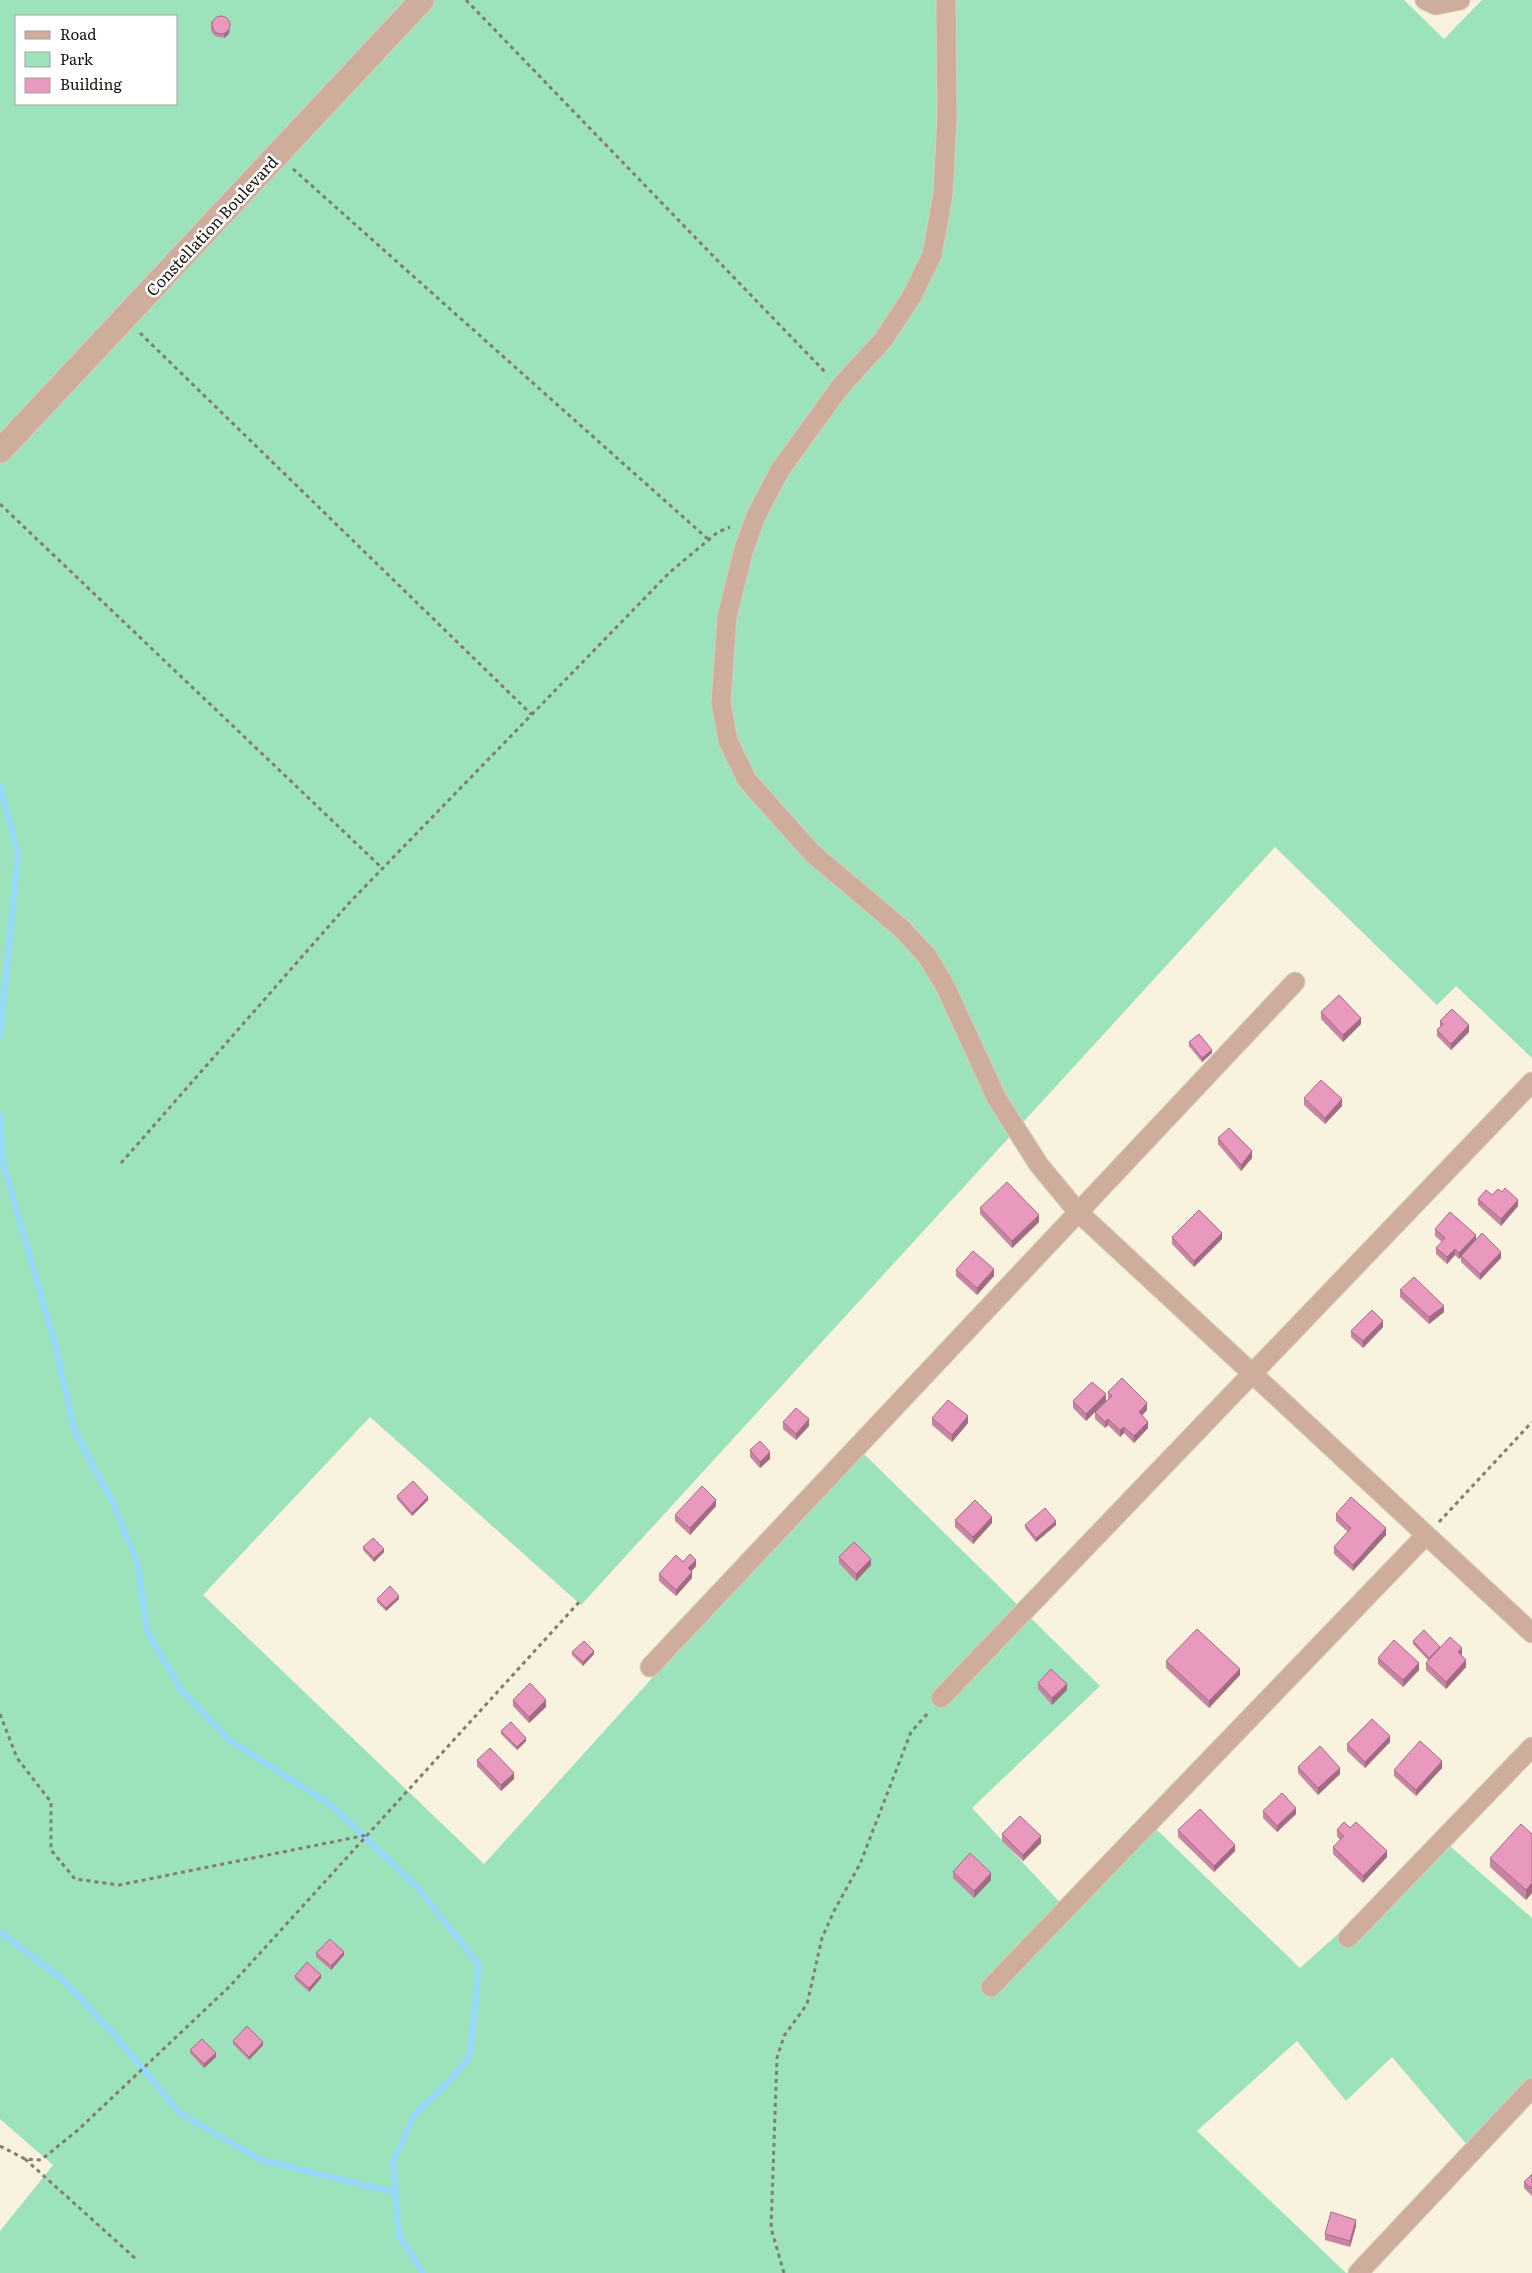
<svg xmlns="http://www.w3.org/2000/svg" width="1532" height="2273" font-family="Literata,serif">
<rect width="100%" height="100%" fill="#f8f2de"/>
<path fill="#9ce3bc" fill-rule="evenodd" d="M0,0h1404l40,39 38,-39h50v1058l-76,-72 -19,19 -162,-158 -694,758 -211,-188 -167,178 281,269 375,-415 241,237 -128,122 95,102 89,-81 144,139 143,-128 89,78v161l-64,67 -76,-89 -46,44 -49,-60 -100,90 149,142h-1346v-42l53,-66 -53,-46zM16,16h160v88h-160z"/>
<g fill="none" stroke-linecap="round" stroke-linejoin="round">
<path stroke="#98d8fd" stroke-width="6" d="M0,786l18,68 -18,182
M0,1116l3,47 52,181 19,86 39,73 25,62 9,66 34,59 48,50 102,65 87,83 61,77 -9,91 -21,26 -35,33 -21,47 6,74 24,37
M0,1932l62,47 51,54 67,80 81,47 135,33"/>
<defs>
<path id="minor" d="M946,0l1,118 -4,76 -11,61 -20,41 -29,44 -43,47 -60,83 -24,46 -12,33 -17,68 -6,85 7,39 19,39 65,73 90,76 25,27 18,30 52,113 42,66 39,47 454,421
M1425,0l11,5 24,-5
M650,1667l645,-685
M941,1698l591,-616
M1348,1938l184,-191
M991,1987l435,-452
M1358,2273l174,-185"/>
<path id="tertiary" d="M0,451l422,-451"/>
</defs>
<use href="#minor" stroke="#d4cebd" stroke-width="21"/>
<use href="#tertiary" stroke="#d4cebd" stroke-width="26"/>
<path stroke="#817d70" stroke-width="3" stroke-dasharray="4 4" stroke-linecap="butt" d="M466,0l361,374
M293,169l416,371
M140,333l391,381
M0,504l382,364
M121,1163l229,-261 320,-330 48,-40 12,-5
M1439,1522l93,-100
M0,1714l17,44 34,44v48l24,29 44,6 248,-50
M0,2146l25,13 16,1 37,-30 153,-145 350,-385
M25,2159l111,100
M784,2273l-13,-45 6,-170 7,-22 23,-32 15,-66 12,-27 26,-47 51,-132 18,-20"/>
<use href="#minor" stroke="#cfad9c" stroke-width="19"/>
<use href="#tertiary" stroke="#cfad9c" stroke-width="24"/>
</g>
<path fill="#c884a3" d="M211,21l18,13 -5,4 -9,-2 -4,-5z
M1321,1012l40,12 -18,18 -22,-23z
M1440,1021l29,11 -18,18 -14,-14v-6l3,-3z
M1189,1042l23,11 -10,9 -13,-16z
M1304,1098l38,8 -17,18 -21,-19z
M1218,1138l34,20 -11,13 -23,-27z
M1492,1195l26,11 -17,20 -23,-21v-6z
M980,1208l59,14 -27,26 -32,-34z
M1435,1229l41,11 25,18 -21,22 -19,-18v-5l-2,2 -4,-4 -8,9 -11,-10v-6l6,-6 -7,-6z
M1172,1237l50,2 -28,28 -22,-23z
M956,1270l38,6 -17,19 -21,-19z
M1400,1290l44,22 -15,12 -29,-27z
M1383,1327l-20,21 -12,-11v-6z
M1108,1392l39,18 -5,5 6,13 -14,15 -10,-10 -4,4 -12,-12 -3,3 -10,-9v-7l13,-13z
M1073,1401h33l-20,20 -13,-13z
M932,1418l36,5 -16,19 -20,-17z
M783,1422l26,4 -13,14 -13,-11z
M750,1450l20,9 -10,9 -10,-11z
M397,1496l31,4 -16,16 -15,-17z
M716,1506l-26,29 -15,-14v-6z
M1336,1514l50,21 -33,36 -19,-17v-7l14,-15 -12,-11z
M955,1520l37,3 -19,21 -18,-17z
M1025,1525h31l-20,17 -11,-14z
M363,1547l21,5 -10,10 -11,-12z
M839,1557l32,8 -15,16 -17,-18z
M683,1562l13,4 -4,5v7l-16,18 -17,-15v-7z
M377,1599h22l-13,12 -9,-9z
M1413,1641l27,6 22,7 -1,1 5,12 -20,22 -20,-19v-7l2,-3 -15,-16z
M572,1652l22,2 -11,12 -11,-11z
M1378,1658l41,12 -16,17 -25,-23z
M1166,1661l74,14 -31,33 -43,-40z
M1038,1683l29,7 -15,15 -14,-16z
M513,1700l33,7 -17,16 -16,-17z
M501,1731l25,10 -9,9 -16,-16z
M1390,1742l-25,26 -18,-17v-7z
M477,1760l37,19 -13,12 -24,-25z
M1298,1767l42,7 -22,21 -20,-22z
M1442,1768l-26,28 -22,-20v-6z
M1263,1811l33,3 -19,18 -14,-14z
M1350,1828l37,29 -24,26 -30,-29v-7l7,-7 -3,-4v-6z
M1178,1830l57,21 -21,21 -36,-35z
M1002,1834l39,9 -18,18 -21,-20z
M1532,1834v59l-6,7 -36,-33v-9z
M953,1872l38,8 -17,18 -21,-20z
M316,1953l28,2 -13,15 -15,-13z
M295,1976l26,2 -12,14 -14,-13z
M233,2041l30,4 -14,15 -16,-16z
M190,2050l26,7 -12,11 -14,-15z
M1532,2174v22l-8,-8v-6z
M1356,2226l-6,21 -25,-7v-6z"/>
<path fill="#a26b84" d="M230,24l-1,10 -5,4v-4z
M1361,1018v6l-18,18v-7z
M1469,1025v7l-18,18v-6z
M1212,1050v3l-10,9v-4z
M1342,1099v7l-17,18v-6z
M1252,1151v7l-11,13v-6z
M1518,1200v6l-17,20v-7z
M1039,1215v7l-27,26v-7z
M1222,1233v6l-28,28v-6z
M1476,1235v6l-15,15v1l-2,2v-6z
M1455,1249v6l-8,9v-7z
M1501,1252v6l-21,22v-6z
M994,1269v7l-17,19v-7z
M1444,1306v6l-15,12v-7z
M1383,1321v6l-20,21v-7z
M1106,1394v7l-20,20v-7z
M1147,1403v7l-8,9v-7z
M968,1416v7l-16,19v-7z
M809,1419v7l-13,14v-6z
M1108,1419v6l-3,3v-6z
M1148,1422v6l-14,15v-7z
M1124,1427v6l-4,4v-7z
M770,1452v7l-10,9v-6z
M428,1497v3l-16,16v-3z
M716,1500v6l-26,29v-7z
M992,1517v6l-19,21v-7z
M1056,1521v4l-20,17v-4z
M1386,1528v7l-33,36v-6z
M384,1549v3l-10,10v-4z
M871,1559v6l-15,16v-7z
M696,1560v6l-8,9v-7z
M692,1572v6l-16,18v-6z
M399,1596v3l-13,12v-3z
M1462,1648v6l-4,4v-6z
M594,1651v3l-11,12v-4z
M1466,1660v7l-20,22v-7z
M1419,1663v7l-16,17v-7z
M1240,1669v6l-31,33v-7z
M1067,1684v6l-15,15v-7z
M546,1700v7l-17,16v-6z
M1390,1736v6l-25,26v-6z
M526,1738v3l-9,9v-3z
M1442,1761v7l-26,28v-6z
M1340,1768v6l-22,21v-7z
M514,1773v6l-13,12v-6z
M1296,1808v6l-19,18v-6z
M1041,1836v7l-18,18v-6z
M1235,1845v6l-21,21v-6z
M1387,1851v6l-24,26v-7z
M991,1873v7l-17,18v-7z
M1532,1883v10l-6,7v-10z
M344,1952v3l-13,15v-4z
M321,1975v3l-12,14v-4z
M263,2042v3l-14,15v-3z
M216,2053v4l-12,11v-4z
M1356,2220v6l-6,21v-6z"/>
<path fill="#e899bd" stroke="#a26b84" d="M212 25a9 9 0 1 1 18 0a9 9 0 1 1-18 0Z
M1339,995l22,23 -18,17 -22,-23z
M1452,1009l17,16 -18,19 -14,-14 6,-6 -3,-3z
M1199,1034l13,16 -10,8 -13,-16z
M1321,1080l21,19 -17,19 -21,-20z
M1229,1128l23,23 -11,14 -23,-27z
M1007,1182l32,33 -27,26 -32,-33z
M1505,1188l13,12 -17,19 -23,-20 8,-9 6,5 6,-6 4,3z
M1199,1210l23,23 -28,28 -22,-24z
M1450,1212l26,23 -17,18 -4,-4 -8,8 -11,-9 9,-10 -10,-9z
M1482,1233l19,19 -21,22 -19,-18z
M973,1251l21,18 -17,19 -21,-18z
M1414,1277l30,29 -15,11 -29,-27z
M1372,1310l11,11 -20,20 -12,-10z
M1122,1378l25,25 -8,9 9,10 -14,14 -10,-9 -4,3 -12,-11 -3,3 -10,-10 17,-16 -4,-4z
M1092,1382l14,12 -20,20 -13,-13z
M948,1400l20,16 -16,19 -20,-17z
M796,1408l13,11 -13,15 -13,-12z
M760,1441l10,11 -10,10 -10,-12z
M413,1481l15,16 -16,16 -15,-17z
M702,1486l14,14 -26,28 -15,-13z
M1351,1497l35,31 -33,37 -19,-18 17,-19 -15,-14z
M975,1500l17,17 -19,20 -18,-17z
M1045,1508l11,13 -20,17 -11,-13z
M373,1538l11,11 -10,9 -11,-11z
M854,1542l17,17 -15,15 -17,-17z
M690,1554l6,6 -8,8 4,4 -16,18 -17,-16 17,-19 7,7z
M390,1586l9,10 -13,12 -9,-9z
M1197,1629l43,40 -31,32 -43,-40z
M1424,1630l16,17 -11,11 -16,-17z
M1450,1637l12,11 -4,4 8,8 -20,22 -20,-19z
M1394,1640l25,23 -16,17 -25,-22z
M584,1641l10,10 -11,11 -11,-10z
M1051,1669l16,15 -15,14 -14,-15z
M530,1683l16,17 -17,17 -16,-17z
M1372,1719l18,17 -25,26 -18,-18z
M511,1722l15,16 -9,9 -16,-16z
M1420,1741l22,20 -26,29 -22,-20z
M1320,1746l20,22 -22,20 -20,-21z
M490,1748l24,25 -13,12 -24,-25z
M1282,1793l14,15 -19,18 -14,-15z
M1200,1809l35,36 -21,21 -36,-36z
M1020,1816l21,20 -18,19 -21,-21z
M1344,1822l6,6 6,-6 31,29 -24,25 -30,-29 11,-11 -7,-6z
M1521,1824l11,10v49l-6,7 -36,-32z
M970,1853l21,20 -17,18 -21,-19z
M330,1939l14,13 -13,14 -15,-13z
M307,1962l14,13 -12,13 -14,-12z
M247,2026l16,16 -14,15 -16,-16z
M202,2039l14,14 -12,11 -14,-14z
M1532,2174v15l-8,-7z
M1331,2212l25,8 -6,21 -25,-7z"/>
<g text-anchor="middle" stroke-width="5" stroke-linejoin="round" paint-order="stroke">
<g font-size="16" fill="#16140d" stroke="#fff">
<text transform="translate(212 226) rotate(-47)" y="6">Constellation Boulevard</text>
</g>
</g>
<rect x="15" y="15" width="162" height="90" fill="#ffffff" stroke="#a2a19e"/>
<rect x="25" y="31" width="25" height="8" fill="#cfad9c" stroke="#a2a19e"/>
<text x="60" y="40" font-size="15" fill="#16140d">Road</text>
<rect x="25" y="52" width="25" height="15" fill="#9ce3bc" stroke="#a2a19e"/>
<text x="60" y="65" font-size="15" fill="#16140d">Park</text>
<rect x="25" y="78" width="25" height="15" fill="#e899bd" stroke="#a2a19e"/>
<text x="60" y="90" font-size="15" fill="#16140d">Building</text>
</svg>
